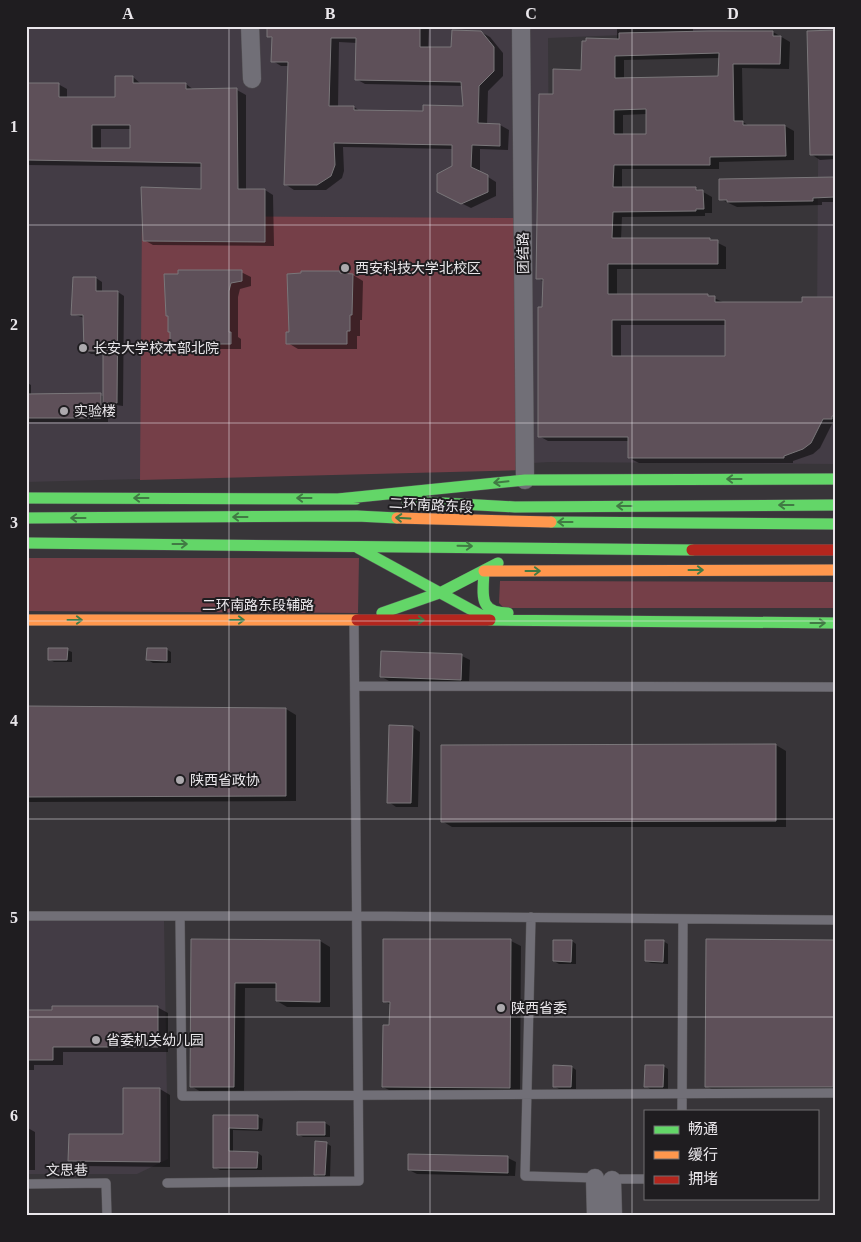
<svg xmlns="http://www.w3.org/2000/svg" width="861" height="1242" font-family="'Times New Roman','Noto Sans SC',serif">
<rect width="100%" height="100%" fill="#383539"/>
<path fill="#433c45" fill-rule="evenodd" d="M26,26h809v438l-286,-2 -177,11 -346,9zM819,27l-2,294 -267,-2 -2,-281z
M164,920l4,239 -31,15h-111v-253z"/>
<path fill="#753f48" d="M142,216l381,2 3,252 -386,10z
M26,558h333l-1,55 -332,-2z
M500,581l335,1v26h-331l-5,-5z"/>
<path fill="#0007" fill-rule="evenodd" d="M268,26h161l-1,22h24l29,-16 9,5 13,16v23l-15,15 -1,34h13l9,5 -1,20 -28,-1v23l16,10v14l-25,12 -24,-12 6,-29v-18l-110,-2 1,24 -2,7 -16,12h-32l-9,-6 4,-118h-8l-8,-5v-22l-5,-3zM339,42l18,1 -1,36 9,5 98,2 1,21 -40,5 -64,-1 -6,-4h-16z
M617,26h76v7l80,-1 17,10 -1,27 -47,-1 1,54 8,5 34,-1 9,5v29l-75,2v7h-97v19h74l16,9v16h-7v3l-83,1 -1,22h89l16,8v22h-109v26h90l18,8h78l32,-5v126h-3l-12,24 -7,6 -20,7v2h-154l-10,-5v-17h-81l-9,-5 5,-154 -6,-4 16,-183 63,-55zM720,58v19l-96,2v-19zM647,114v21h-24v-20zM621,325h105v32h-105z
M835,31v128l-15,1 -9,-6z
M133,77l8,7h45l8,6h43l9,5v95h19l8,5 1,51 -121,-1 -9,-5 59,-50v-23l-177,-2v-81h32l9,5v9h49zM101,129h31v20h-31z
M835,178v24h-13v3l-85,2 -17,-8z
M241,272l10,5v9l-11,3 -2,8v40l3,2v10h-60l-10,-6 8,-68z
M339,272l5,3h9l10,6 -1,39h-2v16h-3v13h-59l-10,-6 2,-10z
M96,278l6,4v10h16l6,4 -1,110 -15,-2v18h-82v-40l5,3v10h69l5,2 -1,-43h-13l-6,-4 -1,-32 -11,-4z
M166,649l5,3v11h-18l-5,-3z
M67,650l5,2v10h-18l-5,-3z
M383,653l79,3 8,4 -1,24 -80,-3 -7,-4z
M26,708l260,1 10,6v86l-270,1z
M412,727l8,5 -2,75h-22l-7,-5z
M776,745l10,6v76h-334l-10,-6z
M192,940l128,1 10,6v60h-43l-10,-6v-13h-32l-1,105 -43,-1 -10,-6z
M511,941l10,5 -1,147 -127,-1 -10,-5 8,-82 -7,-4z
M572,941l4,3v20h-17l-5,-3z
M663,941l5,3v20l-17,-1 -5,-2z
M834,941l1,151h-118l-11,-6z
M157,1007l11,6v39h-105v13h-29v5h-8v-59z
M663,1066l5,3v20h-18l-4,-3z
M572,1067l4,3v19h-17l-5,-3z
M124,1089h36l10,6v72l-90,-1 -10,-5 54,-25z
M215,1116l43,1 5,2 -1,12 -29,-1v22l25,1 4,3v14h-42l-5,-3z
M325,1123l5,3v11h-27l-5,-3z
M26,1127l9,5v38h-9z
M326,1143l5,3 -1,31h-10l-5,-2z
M508,1158l8,4 -1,14 -98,-2 -8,-4z
M344,1213l137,2 1,1h-138z"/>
<path fill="#5e5059" stroke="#7a777a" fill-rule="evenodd" d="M267,26l153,2v19h31l1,-17 29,1 13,16v24l-15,15 -1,37 22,1v22l-28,-1 -1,22 17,8v17l-27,12 -24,-12v-18l15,-8v-21l-118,-2 1,22 -4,11 -14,9h-33l4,-123h-17l1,-25h-5zM331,38h25l-1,42 106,2 2,24 -40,-1v6l-69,-1v-4h-25z
M835,30v125h-25l-3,-124z
M709,31h64v5h8l-1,28h-47l1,57h9v4h42l1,31 -76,1v8h-96l-1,22h83v3h7l1,19h-8v2l-83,1 -1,26h98v2h8v24h-110v30h100v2h7v6h87v-5h33v119h-3v3h-9l-12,24 -8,6 -19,7v2h-156v-21h-90v-130h4l1,-28h-7l3,-185h14v-25l28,1 1,-29h4v-3l33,1v-6zM719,53l-1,23 -103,2v-22zM646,109v25h-32v-24zM612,320h113v36h-113z
M115,76h18v7h53v6l51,-1 1,101h27v53l-122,-1 -2,-54 60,2v-26l-175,-3v-77h33v14h56zM92,125h38v23h-38z
M835,177v20l-22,1v3l-86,1v-2h-8v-21z
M178,270h64v11l-11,2 -2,8v41h2v12h-61v-12h-2v-16h-2l-2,-42h14z
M301,271h39v2l13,1 -1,41h-2v16h-3v13h-61v-12h3l-2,-58 14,-1z
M73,277h23v14h22l-1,112h-14v-52h-19l-1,-36h-12z
M101,393v25h-75v-24z
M48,648h20l-1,12h-19z
M147,648h20v13l-21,-1z
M381,651l81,3 -1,26 -81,-3z
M26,706l260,2v88l-260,1z
M389,725l24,1 -2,77h-24z
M776,744v77l-335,1v-77z
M191,939l129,1v62l-44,-1v-18h-41l-1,104h-44z
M383,939h128l-1,149 -128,-1 1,-62h6l1,-23h-7z
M706,939l128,1 -1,147h-128z
M553,940h19l-1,22 -18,-1z
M645,940h19l-1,22 -18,-1z
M52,1006h106v41h-105v13h-27v-50h26z
M553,1065l19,1 -1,21h-18z
M645,1065h19l-1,22h-19z
M123,1088h37v74l-92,-1 1,-27h54z
M213,1115h45v14l-29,-1v23l29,1 -1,16h-44z
M297,1122h28v13h-28z
M315,1141l12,1 -2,33h-11z
M408,1154l100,2v17l-100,-3z"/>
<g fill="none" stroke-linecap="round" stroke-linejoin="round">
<defs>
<path id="lane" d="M355,686l480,1
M26,916h330l479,4
M180,916l2,180 653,-3
M531,917l-6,259 72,2
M682,1111l1,-192
M610,1179h35
M167,1183l192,-2 -5,-561
M26,1184l80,-1 1,33"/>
<path id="street" d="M250,26l2,53
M521,26l4,454
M595,1178l1,38
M612,1180l1,36"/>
<path id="fast" d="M26,498l330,1
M338,499l187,-19 310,-1
M407,501l108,6 320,-2
M26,518l331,-2 40,2
M551,522l284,2
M26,543l666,7
M358,548l132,72 345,3
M484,571c-1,24 -6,42 24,42
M382,613l60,-21 56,-29"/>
<path id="slow" d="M397,518l154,4
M484,571l351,-1
M26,620h331"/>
<path id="jam" d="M692,550h143
M357,620h133"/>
</defs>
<use href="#lane" stroke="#545255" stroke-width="10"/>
<use href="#street" stroke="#545255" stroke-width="19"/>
<use href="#fast" stroke="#545255" stroke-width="12"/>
<use href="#slow" stroke="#545255" stroke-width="12"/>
<use href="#jam" stroke="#545255" stroke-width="12"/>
<use href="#lane" stroke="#716f77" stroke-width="9"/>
<use href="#street" stroke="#716f77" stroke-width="18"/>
<use href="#fast" stroke="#63d668" stroke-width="11"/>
<use href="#slow" stroke="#ff974d" stroke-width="11"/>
<use href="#jam" stroke="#b3261e" stroke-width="11"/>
</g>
<defs><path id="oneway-shaft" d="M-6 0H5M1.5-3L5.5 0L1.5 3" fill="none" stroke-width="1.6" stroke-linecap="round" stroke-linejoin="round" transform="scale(1.25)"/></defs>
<g stroke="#417a44">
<use href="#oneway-shaft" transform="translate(734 479) rotate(180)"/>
<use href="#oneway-shaft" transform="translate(501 482) rotate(174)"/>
<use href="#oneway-shaft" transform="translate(141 498) rotate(-180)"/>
<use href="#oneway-shaft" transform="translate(304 498) rotate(-180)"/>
<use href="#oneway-shaft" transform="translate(786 505) rotate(180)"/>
<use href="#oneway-shaft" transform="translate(624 506) rotate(180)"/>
<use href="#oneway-shaft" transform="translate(240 517) rotate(180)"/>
<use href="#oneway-shaft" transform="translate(78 518) rotate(180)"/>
<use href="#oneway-shaft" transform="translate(403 518) rotate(-177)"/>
<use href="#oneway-shaft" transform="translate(565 522) rotate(-180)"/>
<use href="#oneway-shaft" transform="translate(180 544)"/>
<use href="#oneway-shaft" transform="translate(465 546) rotate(1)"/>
<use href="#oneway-shaft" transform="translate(696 570)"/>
<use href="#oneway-shaft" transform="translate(533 571)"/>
<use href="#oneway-shaft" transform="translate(75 620)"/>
<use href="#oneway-shaft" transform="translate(237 620)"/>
<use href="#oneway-shaft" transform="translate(417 620)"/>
<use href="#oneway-shaft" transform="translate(818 623)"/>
</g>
<path fill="none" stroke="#eae7eb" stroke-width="1" stroke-opacity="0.55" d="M229,26v1190M430,26v1190M632,26v1190M26,225h809M26,423h809M26,621h809M26,819h809M26,1017h809"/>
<g fill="#aca9ad" stroke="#1f1d20" stroke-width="2">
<circle cx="345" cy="268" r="5"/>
<circle cx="83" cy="348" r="5"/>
<circle cx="64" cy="411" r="5"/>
<circle cx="180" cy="780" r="5"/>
<circle cx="501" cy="1008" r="5"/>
<circle cx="96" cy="1040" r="5"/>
</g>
<g text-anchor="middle" stroke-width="4" stroke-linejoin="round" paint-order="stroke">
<g font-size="14" fill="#eae7eb" stroke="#1f1d20">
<text transform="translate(523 253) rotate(-91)" y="5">团结路</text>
<text transform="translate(431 505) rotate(3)" y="5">二环南路东段</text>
<text x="258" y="610">二环南路东段辅路</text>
<text transform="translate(67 1170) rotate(-1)" y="5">文思巷</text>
</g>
<g font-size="14" fill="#eae7eb" stroke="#1f1d20" text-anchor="start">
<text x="355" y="273">西安科技大学北校区</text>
<text x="93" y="353">长安大学校本部北院</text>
<text x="74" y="416">实验楼</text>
<text x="190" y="785">陕西省政协</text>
<text x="511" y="1013">陕西省委</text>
<text x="106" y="1045">省委机关幼儿园</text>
</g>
</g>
<rect width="861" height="1242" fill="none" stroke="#1f1d20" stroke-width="55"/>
<rect x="644" y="1110" width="175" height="90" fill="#1f1d20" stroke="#706e71"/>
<rect x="654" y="1126" width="25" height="8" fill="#63d668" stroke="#706e71"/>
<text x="688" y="1134" font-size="15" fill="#eae7eb">畅通</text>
<rect x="654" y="1151" width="25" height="8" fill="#ff974d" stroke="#706e71"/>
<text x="688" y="1160" font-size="15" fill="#eae7eb">缓行</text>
<rect x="654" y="1176" width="25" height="8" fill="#b3261e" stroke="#706e71"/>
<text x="688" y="1184" font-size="15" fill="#eae7eb">拥堵</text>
<rect x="28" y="28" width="806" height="1186" fill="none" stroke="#eae7eb" stroke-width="2"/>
<g font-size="16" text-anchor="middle" font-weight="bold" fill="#eae7eb">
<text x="128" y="19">A</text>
<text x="330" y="19">B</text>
<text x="531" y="19">C</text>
<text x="733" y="19">D</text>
<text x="14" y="132">1</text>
<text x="14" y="330">2</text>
<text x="14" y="528">3</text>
<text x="14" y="726">4</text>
<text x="14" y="923">5</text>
<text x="14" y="1121">6</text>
</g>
</svg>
